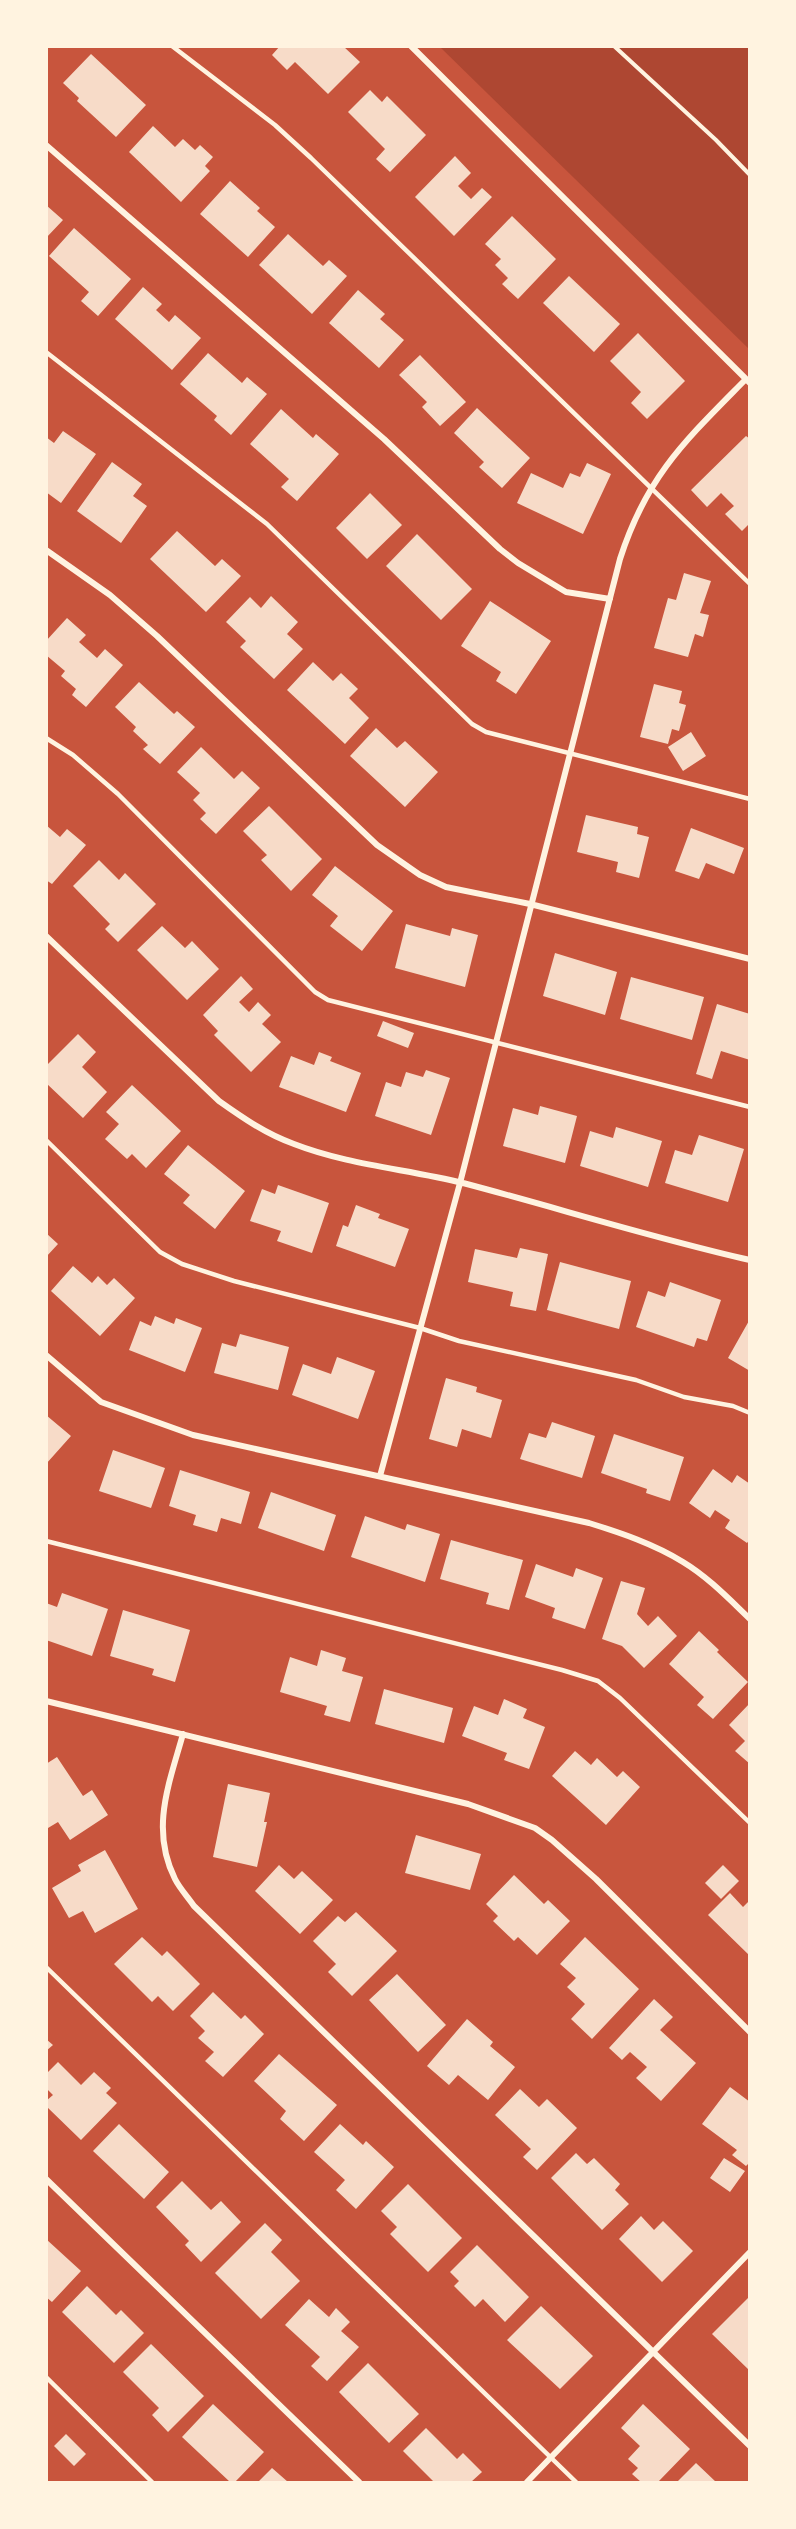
<svg xmlns="http://www.w3.org/2000/svg" width="796" height="2529" font-family="'Fira Sans',sans-serif">
<rect width="100%" height="100%" fill="#c8553d"/>
<path fill="#ae4732" d="M440,47h309v302z"/>
<path fill="#f7dbc8" d="M280,46h63l17,16 -32,32 -33,-32 -8,8 -15,-15z
M91,54l55,51 -30,32 -39,-36 2,-3 -16,-15z
M370,90l12,12 5,-6 39,39 -36,37 -14,-13 9,-10 -37,-37z
M153,126l22,21 8,-8 12,11 5,-5 13,12 -8,9 5,5 -29,31 -52,-50z
M455,156l16,17 -13,13 13,13 11,-11 10,9 -38,39 -39,-39z
M230,181l30,27 -3,3 18,16 -27,30 -48,-43z
M46,205l17,15 -17,18z
M512,216l44,43 -38,40 -16,-15 6,-6 -13,-13 6,-6 -16,-15z
M74,228l57,51 -33,37 -17,-15 8,-9 -40,-36z
M288,234l35,32 6,-6 18,16 -35,38 -53,-49z
M569,276l51,48 -26,28 -51,-49z
M143,287l19,17 -6,6 13,12 6,-7 26,23 -29,32 -57,-51z
M358,290l27,24 -5,5 24,21 -25,28 -50,-45z
M638,333l47,48 -38,38 -16,-16 10,-11 -31,-31z
M208,353l34,30 5,-6 20,17 -36,41 -17,-15 3,-4 -37,-32z
M420,355l46,47 -26,24 -18,-19 5,-5 -28,-27z
M477,408l53,50 -28,30 -23,-21 5,-5 -30,-29z
M281,409l32,29 3,-4 23,20 -42,47 -16,-14 8,-8 -39,-35z
M63,431l33,23 -35,49 -15,-11v-55l8,6z
M746,436l4,3v84l-8,8 -17,-17 9,-8 -13,-13 -14,14 -16,-17z
M112,462l30,22 -9,12 14,10 -26,37 -44,-32z
M587,463l24,11 -28,60 -66,-31 14,-30 32,15 7,-15 10,4z
M370,493l32,32 -35,34 -31,-31z
M177,531l38,35 7,-7 19,17 -35,36 -56,-53z
M417,534l55,55 -31,31 -55,-54z
M684,573l27,8 -11,32 9,2 -6,22 -8,-3 -7,23 -34,-9 14,-50 8,2z
M271,596l27,26 -11,12 16,15 -29,30 -34,-32 6,-6 -20,-19 24,-25 11,11z
M490,601l61,40 -35,53 -20,-13 5,-9 -40,-26z
M67,618l19,17 -7,7 18,16 8,-9 18,16 -37,42 -14,-12 4,-6 -15,-13 4,-5 -19,-16v-14z
M313,662l20,19 8,-8 17,16 -9,9 20,20 -24,26 -58,-54z
M139,682l35,32 3,-3 18,16 -35,37 -17,-15 5,-4 -15,-14 3,-4 -21,-20z
M654,684l28,7 -3,12 7,2 -7,26 -7,-2 -4,15 -28,-7z
M376,728l21,20 8,-7 33,31 -33,35 -55,-51z
M691,732l15,24 -23,15 -15,-24z
M201,747l33,32 8,-8 18,17 -44,46 -16,-15 6,-6 -13,-13 7,-7 -23,-21z
M269,806l53,53 -31,32 -30,-31 6,-5 -24,-24z
M586,815l52,12 -1,7 12,3 -10,41 -23,-6 2,-10 -41,-10z
M46,825l14,12 7,-8 19,16 -34,39 -6,-4z
M691,828l53,20 -10,26 -28,-11 -7,16 -24,-8z
M99,860l20,20 6,-7 31,31 -38,38 -13,-13 5,-5 -37,-38z
M335,866l58,45 -31,40 -32,-25 8,-10 -26,-21z
M406,924l44,12 2,-8 26,7 -13,52 -70,-19z
M162,926l23,22 7,-7 27,28 -32,31 -50,-50z
M555,953l62,19 -12,43 -62,-19z
M241,976l12,13 -14,13 10,10 9,-10 13,13 -9,9 19,18 -30,30 -37,-37 4,-4 -15,-16z
M631,977l73,20 -12,43 -72,-21z
M717,1004l33,10v46l-29,-9 -9,28 -16,-5z
M383,1021l31,12 -6,15 -31,-12z
M78,1034l18,18 -14,15 25,25 -24,26 -37,-35v-17z
M319,1052l13,5 -2,4 31,12 -15,39 -67,-25 12,-31 23,9z
M426,1070l24,8 -19,57 -56,-19 11,-34 15,5 5,-15 17,5z
M132,1085l49,46 -35,37 -14,-14 -5,5 -22,-20 14,-15 -13,-12z
M540,1106l37,10 -12,47 -62,-17 10,-38 25,7z
M616,1127l46,14 -14,46 -68,-21 10,-35 23,7z
M699,1135l45,14 -16,53 -63,-19 10,-33 17,5z
M188,1145l57,46 -30,38 -32,-26 7,-8 -26,-21z
M278,1185l51,18 -17,50 -35,-12 4,-10 -31,-10 12,-32 13,5z
M356,1205l24,9 -2,4 31,11 -14,38 -59,-21 7,-21 5,2z
M46,1233l12,11 -12,13z
M520,1248l28,6 -12,57 -26,-5 3,-14 -45,-10 7,-33 42,9z
M560,1262l71,19 -12,48 -72,-19z
M73,1266l19,17 6,-7 9,9 7,-7 21,20 -35,38 -49,-45z
M670,1282l51,18 -14,41 -10,-3 -3,9 -58,-20 12,-36 17,6z
M155,1316l19,8 2,-6 26,10 -17,44 -56,-22 11,-29 11,5z
M750,1319v52l-22,-13z
M240,1334l49,13 -11,43 -64,-17 8,-30 14,4z
M337,1357l38,14 -17,48 -66,-24 11,-31 28,10z
M446,1378l31,9 -1,5 26,8 -11,38 -29,-9 -5,18 -28,-8z
M46,1415l25,21 -25,28z
M552,1422l43,14 -13,42 -62,-19 9,-26 17,5z
M614,1434l70,23 -14,44 -24,-8 1,-4 -46,-16z
M113,1450l52,18 -14,40 -52,-17z
M713,1469l19,14 5,-8 13,9v55l-3,4 -22,-15 5,-8 -15,-10 -5,8 -21,-15z
M180,1470l70,22 -9,32 -20,-6 -4,14 -24,-7 3,-10 -27,-9z
M271,1492l65,23 -12,36 -66,-23z
M365,1516l40,14 2,-6 33,10 -15,48 -74,-25z
M451,1540l72,20 -14,50 -23,-6 3,-11 -49,-14z
M536,1564l37,13 3,-9 27,10 -18,51 -33,-11 3,-10 -30,-11z
M621,1581l24,7 -8,26 11,12 10,-10 19,20 -33,32 -22,-22 -20,-7z
M62,1593l46,16 -16,47 -46,-16v-37l11,4z
M123,1610l67,20 -15,52 -23,-7 2,-6 -44,-13z
M699,1631l20,19 -2,2 31,30 -35,37 -16,-14 7,-8 -35,-33z
M321,1650l25,8 -4,13 21,6 -13,45 -26,-7 3,-9 -47,-14 10,-35 27,9z
M384,1689l69,19 -9,35 -69,-19z
M504,1699l23,10 -4,9 22,9 -16,42 -25,-9 3,-7 -45,-17 12,-30 24,9z
M750,1703v61l-15,-13 10,-10 -16,-16z
M575,1751l16,14 6,-7 20,19 6,-6 17,16 -34,38 -54,-49z
M57,1757l26,39 9,-6 16,25 -38,25 -12,-18 -10,6 -2,-1v-63z
M228,1784l42,9 -6,29h3l-10,45 -44,-10z
M416,1835l65,19 -11,36 -65,-17z
M105,1850l33,59 -43,24 -12,-22 -14,7 -17,-30 29,-17 -3,-6z
M279,1865l15,14 8,-8 31,29 -33,34 -45,-43z
M723,1865l16,16 -18,18 -16,-16z
M514,1875l30,29 4,-4 22,21 -33,34 -19,-18 -4,4 -21,-20 5,-5 -12,-12z
M730,1893l13,14 7,-7v56l-42,-41z
M356,1912l41,39 -45,45 -24,-24 8,-8 -23,-23 25,-25 7,6z
M142,1937l20,19 5,-5 33,33 -27,27 -15,-15 -6,6 -38,-38z
M585,1937l54,52 -47,50 -21,-20 14,-15 -18,-17 9,-9 -16,-14z
M397,1974l49,51 -28,27 -49,-52z
M213,1992l28,27 4,-4 19,19 -41,43 -18,-16 9,-9 -16,-14 7,-7 -15,-15z
M654,1999l19,18 -13,13 36,33 -35,38 -25,-23 11,-11 -17,-15 -8,8 -13,-12z
M467,2019l26,23 -3,4 25,21 -27,33 -30,-25 -9,10 -22,-19z
M46,2039l7,6 -7,6z
M279,2054l58,51 -33,36 -24,-22 6,-8 -32,-30z
M58,2062l23,23 13,-13 17,16 -5,5 11,10 -36,37 -35,-34v-5l7,-6 -7,-7v-14z
M730,2087l20,15v60l-4,4 -14,-11 5,-5 -35,-26z
M520,2089l19,18 8,-8 30,29 -40,42 -14,-13 8,-8 -36,-34z
M119,2124l50,48 -25,27 -51,-48z
M340,2124l23,21 3,-4 28,26 -38,42 -20,-19 9,-10 -31,-28z
M576,2153l11,11 7,-6 26,26 -5,6 14,14 -27,26 -51,-52z
M724,2158l21,13 -15,21 -20,-14z
M182,2181l29,29 10,-9 20,21 -40,40 -16,-17 4,-4 -33,-34z
M408,2184l54,54 -34,34 -38,-38 7,-7 -16,-16z
M641,2216l13,14 9,-9 30,30 -31,31 -43,-43z
M265,2223l17,17 -11,12 29,29 -39,38 -46,-46z
M46,2239l35,32 -29,31 -6,-5z
M477,2245l52,52 -24,25 -22,-23 -8,8 -21,-21 5,-5 -9,-9z
M87,2286l29,29 5,-5 23,23 -30,30 -52,-51z
M750,2296v75l-38,-37z
M309,2299l20,18 7,-9 14,14 -9,9 18,16 -32,34 -16,-15 9,-9 -35,-32z
M541,2306l52,50 -33,33 -53,-49z
M151,2344l53,52 -36,36 -16,-17 7,-7 -36,-36z
M368,2363l51,51 -30,29 -50,-51z
M213,2404l51,48 -29,30h-5l-48,-45z
M643,2404l47,45 -32,33h-17l-9,-8 6,-6 -10,-9 12,-13 -19,-18z
M426,2428l31,31 6,-6 19,19 -11,10h-37l-31,-31z
M66,2434l20,20 -12,12 -20,-20z
M696,2463l20,19h-39z
M272,2468l16,14h-30z"/>
<g fill="none" stroke-linecap="round" stroke-linejoin="round">
<path stroke="#fff3e0" stroke-width="4" d="M614,46l102,94 34,35"/>
<path stroke="#fff3e0" stroke-width="4.5" d="M172,46l103,79 36,33 439,426
M46,352l221,172 205,200 14,8 264,67
M46,738l27,17 45,39 197,198 13,8 422,107
M46,1140l114,112 22,12 52,17 186,47 39,13 177,39 48,17 49,9 17,7
M46,1541l516,129 36,11 22,17 130,125
M46,1967l530,515
M46,2377l106,105"/>
<path stroke="#fff3e0" stroke-width="6" d="M411,46l339,337
M46,145l338,294 116,110 18,14 48,29 44,7
M46,550l64,45 47,41 220,209 43,30 26,12 84,17 220,55
M46,936l173,165c24,17 47,33 75,43 54,21 113,25 169,39 95,25 190,55 287,77
M46,1355l55,47 92,33 396,88c32,10 65,21 94,39 25,15 46,37 67,57
M380,1476l80,-293 160,-624c27,-84 66,-119 126,-180
M46,1701l422,103 67,24 17,12 44,39 154,153
M183,1734c-14,50 -33,95 -8,145 5,10 13,18 19,27l556,540
M46,2179l313,303
M527,2482l223,-230"/>
</g>
<rect width="796" height="2529" fill="none" stroke="#fff3e0" stroke-width="96"/>
</svg>
